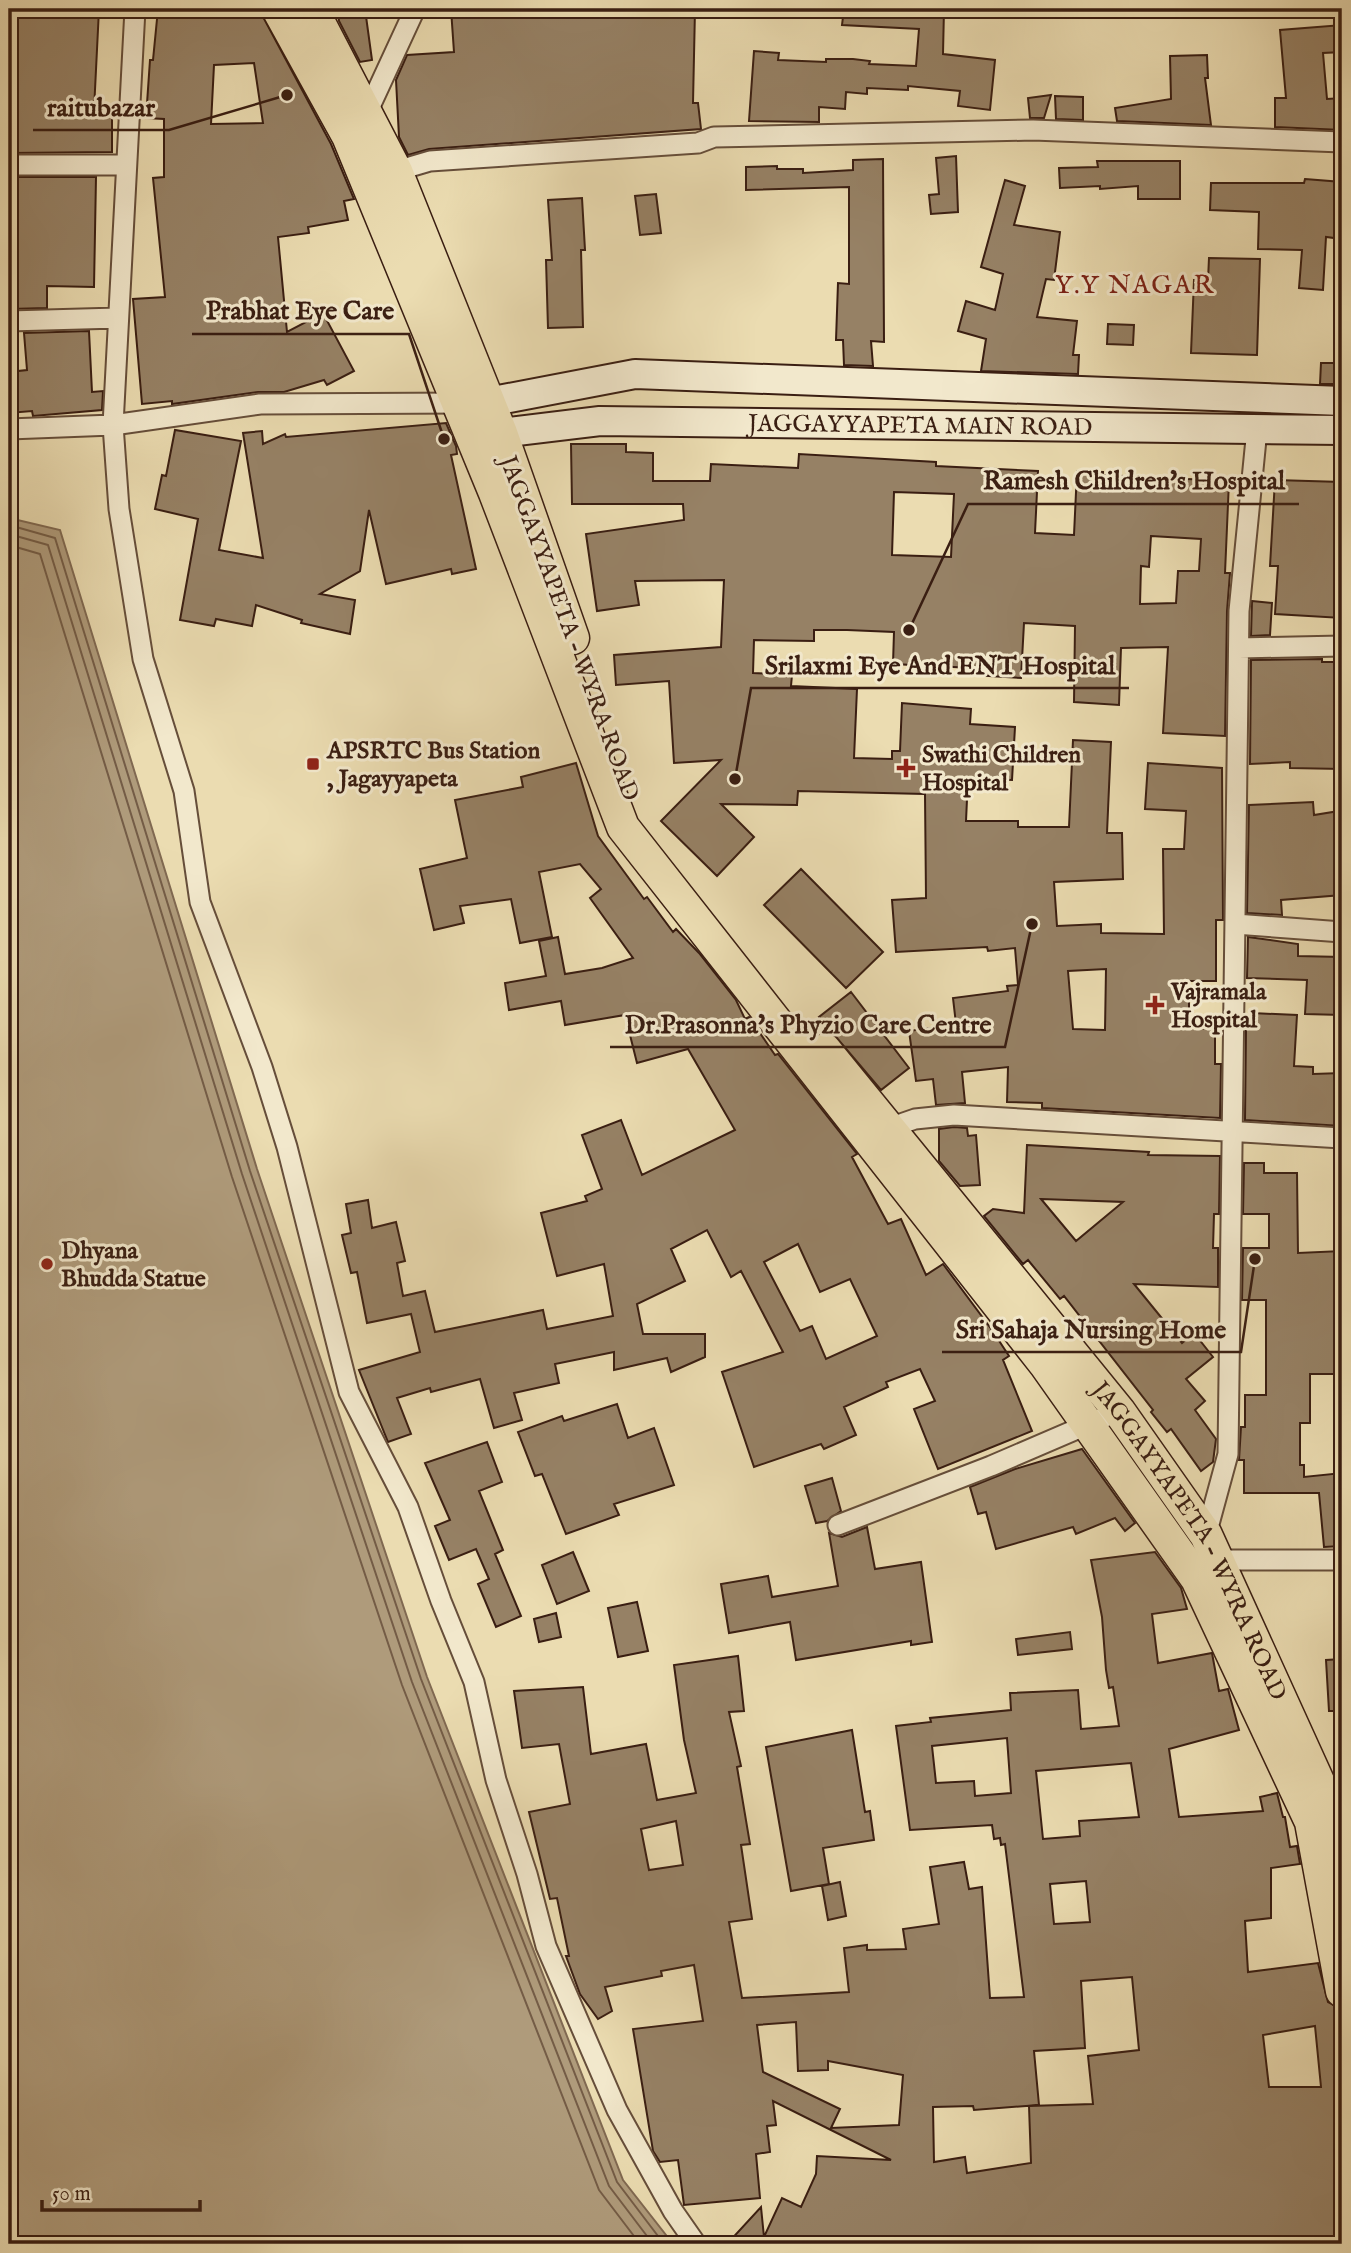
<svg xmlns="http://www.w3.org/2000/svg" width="1351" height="2253" font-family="'IM FELL English',serif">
<rect width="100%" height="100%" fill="#ebdcb1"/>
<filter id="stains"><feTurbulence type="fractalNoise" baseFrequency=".00286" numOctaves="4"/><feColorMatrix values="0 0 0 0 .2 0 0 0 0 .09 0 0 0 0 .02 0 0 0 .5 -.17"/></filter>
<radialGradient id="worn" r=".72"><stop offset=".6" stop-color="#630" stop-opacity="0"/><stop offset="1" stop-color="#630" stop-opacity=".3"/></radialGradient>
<path fill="#af9b7b" stroke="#806951" stroke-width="2" d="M9,518l51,12 197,639 170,508 196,503 50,64h-664z"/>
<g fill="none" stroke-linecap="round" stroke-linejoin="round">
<path stroke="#745c46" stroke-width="2" d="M9,525l46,13 195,633 171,508 196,503 47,62
M9,534l39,11 194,629 170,508 197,504 44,58
M9,545l31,9 192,623 170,508 197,505 41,54"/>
</g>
<path fill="#968165" stroke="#3a1e12" stroke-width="2" fill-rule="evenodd" d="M99,9l-5,101h18v42l-103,1v-143z
M158,9h63l-1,6 41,-2 70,131 23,55 -10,2 4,19 -40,7 1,6 -31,4 9,95 36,-19 31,58 -27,14 -3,-5 -40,12h-26l-86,12v-3l-30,3 -9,-105 32,-2 -12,-119 11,-1v-58l-18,-1 4,-58h3zM254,63l9,60 -52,1 3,-59z
M365,9l7,51 -12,2 -21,-41 -1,-9z
M451,9h244l-2,94h5l3,26 -272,20 -21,6 -9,-18 -3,-57 11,-25 47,-3z
M844,9h100l-1,45 52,6 -5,50 -32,-4 2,-15 -52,-5v4l-41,-2v6l-21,-2 -1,17 -26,-2v15l-70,-1 5,-70 25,2 -1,7 48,2v-3h27l17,2 -1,3 47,2 3,-37 -77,-4z
M1342,25v27l-19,1 4,46 15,-1v32l-67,-3v-29h11l-6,-68z
M1207,55l1,23h-3l6,47 -94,-4 -2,-13 56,-9 -1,-43z
M1051,95l-7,23h-14l-2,-20z
M1055,96l28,1v23l-27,-1z
M956,156l2,56 -27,2 -2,-19 10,-1 -3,-36z
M883,159l1,183 -13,-1 2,25 -29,-1 -1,-25h-7l2,-57 11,1v-97l-103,3v-23l31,-1v3h26v4l50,-3v-10z
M1097,161h83v38h-42v-13l-38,3v-3l-40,2 -1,-20 39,-1z
M9,177h87l-2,110 -47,-1v22l-38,1z
M1305,179l37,3v57l-16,-2 -3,53 -24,-2 3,-38 -44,-1 1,-37 -49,-2 1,-27h93z
M1005,180l20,6 -11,39 46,7 -6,48 -8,-1 -9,38 40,4 -4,34h6l-1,19 -97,-3 5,-32 -28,-8 8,-30 29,9 8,-36 -22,-7z
M656,194l5,39 -21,2 -5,-39z
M582,198l3,52h-4l2,77 -35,1 -2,-68h6l-4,-60z
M1209,258l51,1 -3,96 -66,-2 3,-73h14z
M1108,324l26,1 -1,20 -26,-1z
M89,331l3,61 11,-1 -1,19 -69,6 -1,-5 -23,2v-41l18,-2 -3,-37z
M1321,363h21v21h-22z
M446,423l10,23 1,8 -6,1 25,114 -24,5 -1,-5 -65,15 -17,-74 -9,61 -40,23 35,6 -5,34 -49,-11 1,-3 -46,-15 -4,21 -36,-7 -2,7 -34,-6 18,-101 -43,-10 7,-34 4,1 9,-46 66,11 -22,109 44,8 -20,-125 19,-2 1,13 22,-10 1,3z
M571,444h55v8l27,1v28h57l1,-17 87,4 1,-14 137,8v4l102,5 -3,62 39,2 3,-64 26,1v3l126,6 -4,92h5l-3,38 -2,125 -62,-3 5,-86 -47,1 -2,57 -45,-3 1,-76 -51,-3 -3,55 -48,-3v-7l-80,-4 1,-32 -47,-2h-33v11l-60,-1 -1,33 39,2 -1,11 66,3 -3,69 38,1v-8h8l2,-48 69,6 -1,15 45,3 -3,53 -44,-2 -2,43h52v6h51l4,-87 38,2 -4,91h15l1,46 -69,3 3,44 44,-2v9l63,1 -1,-85h21l2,-38 -41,-2 3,-46 74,5 1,152h-7v61h-27v47l26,1v35h6l-1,54 -178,-10v-5l-35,-1 1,-35 -46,5 3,31 -29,2 -3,-26 -17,2 -7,-50 47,-7 -3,-26 55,-7 -1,-5 11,-1 -3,-37 -27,3 -1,-4 -91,5 -4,-52 34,-2 -1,-104 -127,-3 -1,14 -76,-1 33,33 -37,39 -56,-55 60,-61 -47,3 -5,-82 -53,4 -2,-30 107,-8 3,-67 -89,1 4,24 -42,6 -11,-77 98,-14 -1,-16h-111zM894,492l60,2 -3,63 -59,-2zM1151,536l50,3 -2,32h-21l-2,32 -36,1 1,-38 8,1zM1106,969l-1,61 -32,-1 -5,-58z
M1275,480l67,2v136l-67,-4 3,-48h-8z
M1252,601l20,2 -2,32 -19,1z
M1322,659v3h20v107l-52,-1v-6l-40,2 1,-104z
M576,763l22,73 46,63 3,-2 26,35 3,-3 23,24 37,47 9,19 4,-2 26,38 3,-1 79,100 -5,3 36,67 13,-5 25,56 17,-11 49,66 17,26 -6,4 29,71 -94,38 -24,-60 21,-8 -15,-32 -34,13 2,5 -44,20 12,28 -32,14 -3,-5 -67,23 -32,-95 61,-20 -42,-81 -10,6 -24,-47 -36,19 14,32 -48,23 6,30h62v23l-34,15 -4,-14 -53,12v-18l-59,12 4,19 -45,10 8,27 -28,8 -14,-49 -49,13 -1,-4 -33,10 14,36 -23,8 -29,-72 61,-18 -9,-38 -44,9 -10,-51 -6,1 -9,-38 9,-2 -5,-29 22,-4 4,28 24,-6 9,39 -8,2 6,33 22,-5 10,41 108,-22 4,19 66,-13 -9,-52 -47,12 -16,-63 46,-12 -2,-5 17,-7 -20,-54 39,-15 21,55 93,-45 -47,-81 -51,14 -12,-48 -60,10 -4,-24 -52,9 -4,-27 41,-7 -7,-35 19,-4 7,37 37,-6 31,-10 -43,-60 11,-9 -21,-25 -41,8 13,65 -32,6 -9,-44 -51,7 4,17 -30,7 -14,-61 47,-11 -12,-58 68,-13 -2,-10zM798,1244l22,48 30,-13 27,57 -51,23 -14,-33 -12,5 -36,-69z
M1313,802l1,13 25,-4 3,84 -61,5 1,15 -35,-2 2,-108z
M801,869l82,83 -37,36 -82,-83z
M1248,937l50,7v12l44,1v58l-37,-1 2,-34 -60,-2z
M851,992l58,76 -28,22 -62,-73z
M1252,1013l45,2 -3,51 19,1v7l29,-1v53l-97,-6 1,-91h5z
M954,1127l13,1 1,8 8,-1 4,50 -20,1 -21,-25v-32z
M1027,1145l122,7 -1,3 72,1 -1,58h-5l-1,34h5v39l-84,-3 48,59 12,-10 19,24 -27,22 19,22 -10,9 21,29 -3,23 -12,9 -30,-42 -4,3 -16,-20 2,-2 -89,-114 -4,3 -32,-39 -5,4 -39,-48 9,-7 31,4zM1041,1199l82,3 -47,39z
M1244,1163h20v10h33l1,80 44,-2v123h-32v49h-10v42h4v12l38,-4v73l-18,1 -5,-54h-75v-33h-5l2,-33h4v-32h21v-95h-24l1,-52h26v-34h-26z
M617,1404l11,34 26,-10 20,57 -60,19 5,11 -53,19 -24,-60 -7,2 -17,-44 44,-16 2,5z
M487,1442l15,40 -23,9 24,59 -8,4 26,62 -25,11 -18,-43 11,-5 -13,-30 -27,11 -14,-34 15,-6 -25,-57z
M1082,1449l53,74 -10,8 -10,-13 -39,16 -3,-7 -77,22 -10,-37 -8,2 -8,-27 45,-18z
M832,1478l9,33 -14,10 -11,2 -11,-37z
M867,1527l8,42 46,-7 11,80 -21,3v-4l-115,19 -6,-38 -61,11 -8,-49 47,-8 4,21 66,-11 -9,-53 13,4z
M573,1552l16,39 -32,13 -15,-39z
M1155,1552l26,36 6,21 -35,5 6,49 54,-10 7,38 9,-2 11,41 -70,19 10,68 84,-6 -3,-14 17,-4 6,24h2l5,30 7,-1 3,18 -29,4v50l-26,3 3,51 70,-9 10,39 14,7v235h-615l34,-37 3,30 18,-39 19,9 15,-33 1,-18 74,4 -118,-59 3,24 -9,1 3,26 -14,2 4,44 -76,7 -6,-45 -18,2 -7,-11 -20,-122 70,-8 -9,-56 -33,6 1,5 -57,11 7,24 -14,8 -18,-25 -14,-38h3l-12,-58 -7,1 -21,-87 41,-8 -11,-60 -37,4 -8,-57 69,-4 8,67 55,-10 11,56 39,-7 -12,-53 -10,-75 64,-9 6,55 -15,1 12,54 -4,1 13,77 -9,1 11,74 -23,3 13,76 107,-6 -5,-44 23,-3v5l39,-1 -3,-20 36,-5 -9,-57 34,-5 5,27 13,-2 8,111 34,-1 -19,-153 -4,1 -1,-7 -6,1 -2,-14 -82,5 -14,-104 35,-4 -1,-4 81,-8 -1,-17 68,-3 3,39 38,-3 -6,-39 -4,1 -3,-18 -4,-53 -11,-57zM1007,1738l4,55 -36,3 -1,-15 -38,2 -4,-37zM1131,1763l8,54 -60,4 1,15 -37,3 -7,-68zM676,1821l7,44 -34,5 -8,-41zM1086,1881l4,41 -36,2 -4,-40zM1132,1977l7,73 -51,6 5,48 -64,2 2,57 -64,10 -2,-16 -31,5 -1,-55 40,-1 1,4 65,-5 -5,-54 51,-3 -4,-67zM796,2022l2,49 30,-1v-9l75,14 -4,50 -68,3 9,-19 -77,-37 -6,-47zM1315,2026l6,61h-52l-6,-52z
M637,1602l11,49 -30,6 -10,-49z
M556,1613l5,24 -22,5 -5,-23z
M1070,1632l2,17 -54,6 -2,-16z
M1342,1659v52h-13l-3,-51z
M852,1730l13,82 5,-1 4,29 -51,8 6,36 -38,7 -25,-144z
M840,1882l6,34 -18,4 -6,-34z"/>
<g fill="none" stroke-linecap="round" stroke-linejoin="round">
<defs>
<path id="street" d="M135,9l-22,416 6,84 24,150 41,132 16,111 62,165 25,80 62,245 59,115 33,94 33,81 22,98 31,94 19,72 71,164 56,101 23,33
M366,115l49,-106
M9,165h116
M396,171l34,-10 268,-18 16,-6 319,-7 309,12
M9,321l109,-3
M9,429l104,-4 147,-21 206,-1
M1239,648l103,-2
M1235,924l107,8
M889,1128l26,-9 39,-4 388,23
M838,1525l153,-59 128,-55
M1206,1535l22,-81 11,-843 18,-182
M1218,1560h124"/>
<g id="secondary">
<path d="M488,402l147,-28 707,27"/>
<path id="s1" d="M501,433l99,-12 742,9"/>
</g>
<g id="primary">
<path d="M278,9l70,127 147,357 128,334 422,537 152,215 114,243 31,169"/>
<path d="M312,9l84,162 105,262 72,205"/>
<path id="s2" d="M825,1050l294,361 87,124 126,277 10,45"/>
</g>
</defs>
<use href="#street" stroke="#664e3a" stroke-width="23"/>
<use href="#secondary" stroke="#3a1e12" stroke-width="32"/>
<use href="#primary" stroke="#3a1e12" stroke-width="35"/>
<use href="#street" stroke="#f2e8cc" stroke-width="19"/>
<use href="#secondary" stroke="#f2e8cc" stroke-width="28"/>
<use href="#primary" stroke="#ebdcb1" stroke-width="32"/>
</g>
<g fill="#8f2418" stroke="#f2e8cc" stroke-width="2.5">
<rect x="306" y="757" width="14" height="14" rx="3.5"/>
<path d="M902.5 757.5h7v7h7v7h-7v7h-7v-7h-7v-7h7z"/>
<path d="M1151.5 994.5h7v7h7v7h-7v7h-7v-7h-7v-7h7z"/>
<circle cx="47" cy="1264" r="7"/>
</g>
<g text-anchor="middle" stroke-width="6" stroke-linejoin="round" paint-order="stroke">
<g font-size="24" fill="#3a1e12" stroke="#f2e8cc">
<text dy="8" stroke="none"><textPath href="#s1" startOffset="420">JAGGAYYAPETA MAIN ROAD</textPath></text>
<text transform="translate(570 628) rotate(70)" y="8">JAGGAYYAPETA - WYRA ROAD</text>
<text dy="8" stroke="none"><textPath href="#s2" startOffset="614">JAGGAYYAPETA - WYRA ROAD</textPath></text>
</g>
<g font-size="24" font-weight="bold" fill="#3a1e12" stroke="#f2e8cc" text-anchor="start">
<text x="327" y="758">APSRTC Bus Station<tspan x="327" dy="28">, Jagayyapeta</tspan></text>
<text x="922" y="762">Swathi Children<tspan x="922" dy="28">Hospital</tspan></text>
<text x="1171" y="999">Vajramala<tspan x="1171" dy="28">Hospital</tspan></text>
<text x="61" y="1258">Dhyana<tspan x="61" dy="28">Bhudda Statue</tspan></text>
</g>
<g font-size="26" letter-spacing="2" fill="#7a1f14" stroke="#f2e8cc">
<text x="1135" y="293">Y.Y NAGAR</text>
</g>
</g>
<path fill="none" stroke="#3a1e12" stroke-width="2.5" d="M287 95L169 130H33M444 439L409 334H192M909 630L968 504H1299M735 779L751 688H1129M1032 924L1005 1047H610M1255 1259L1241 1352H942"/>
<g fill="#3a1e12" stroke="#f2e8cc" stroke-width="2.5">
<circle cx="287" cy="95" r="7"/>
<circle cx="444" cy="439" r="7"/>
<circle cx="909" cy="630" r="7"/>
<circle cx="735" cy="779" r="7"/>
<circle cx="1032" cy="924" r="7"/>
<circle cx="1255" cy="1259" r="7"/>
</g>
<g font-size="26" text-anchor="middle" font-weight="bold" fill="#3a1e12" stroke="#f2e8cc" stroke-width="6" stroke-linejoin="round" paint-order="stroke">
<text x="101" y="116">raitubazar</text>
<text x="300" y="319">Prabhat Eye Care</text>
<text x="1134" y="489">Ramesh Children's Hospital</text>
<text x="940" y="674">Srilaxmi Eye And ENT Hospital</text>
<text x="808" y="1033">Dr.Prasonna's Phyzio Care Centre</text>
<text x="1091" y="1338">Sri Sahaja Nursing Home</text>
</g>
<rect width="1351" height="2253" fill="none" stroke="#ebdcb1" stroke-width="35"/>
<rect x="10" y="10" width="1330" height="2232" fill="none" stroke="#3a1e12" stroke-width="3.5"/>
<rect x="18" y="18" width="1316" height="2218" fill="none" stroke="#3a1e12" stroke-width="2"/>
<path d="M42 2200v10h158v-10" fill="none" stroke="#3a1e12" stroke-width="3.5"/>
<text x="52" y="2200" font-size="21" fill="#3a1e12" stroke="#f2e8cc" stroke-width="5" paint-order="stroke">50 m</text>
<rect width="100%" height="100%" filter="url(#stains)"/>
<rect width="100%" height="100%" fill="url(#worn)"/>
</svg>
